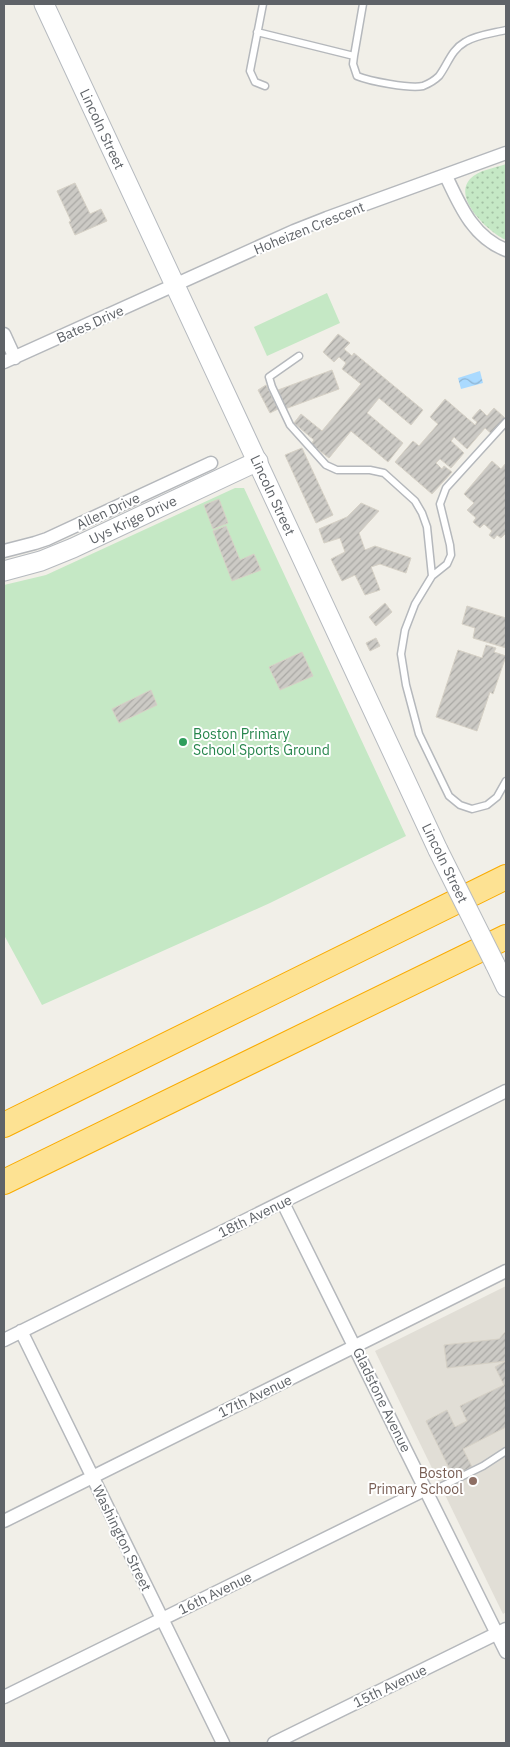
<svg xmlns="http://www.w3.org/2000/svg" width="510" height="1747" font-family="'IBM Plex Sans',sans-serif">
<defs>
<pattern id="park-dots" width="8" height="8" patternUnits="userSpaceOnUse" patternTransform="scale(1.25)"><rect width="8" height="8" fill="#c5e8c5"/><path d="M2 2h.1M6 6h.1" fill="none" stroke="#a3c0a4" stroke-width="1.8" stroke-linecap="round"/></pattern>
<pattern id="water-waves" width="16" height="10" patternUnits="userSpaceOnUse" patternTransform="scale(1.25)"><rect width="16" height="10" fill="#aadaff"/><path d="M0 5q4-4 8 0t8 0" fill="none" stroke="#8eb4d2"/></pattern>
<pattern id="building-hatch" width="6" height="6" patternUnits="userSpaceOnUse" patternTransform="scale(1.25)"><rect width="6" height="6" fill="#cccac5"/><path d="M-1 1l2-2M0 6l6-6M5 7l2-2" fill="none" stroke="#a9a8a4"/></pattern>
</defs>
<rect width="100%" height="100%" fill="#f1efe8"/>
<path fill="#e1ded6" d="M506,1286v326l-3,2 -128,-263z"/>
<path fill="url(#park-dots)" d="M506,164v76c-16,-7 -54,-41 -36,-61 8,-9 25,-11 36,-15z"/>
<path fill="#c5e8c5" d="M327,293l13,30 -73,33 -13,-29z
M235,488h9l162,348 -136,67 -228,102 -38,-70v-350l42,-10z"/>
<path fill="url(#water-waves)" d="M480,371l3,12 -22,6 -3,-11z"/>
<path fill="url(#building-hatch)" stroke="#d6d1c6" d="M75,183l15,31 11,-5 6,12 -32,14 -6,-13 2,-1 -14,-30z
M338,334l12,9 -6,6 8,7 2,-3 69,57 -12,15 -32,-27 -12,15 36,30 -15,19 -37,-31 -22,27 -18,-14 3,-4 -20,-17 7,-9 21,17 39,-47 -19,-15 4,-6 -7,-6 -5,5 -11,-10z
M332,370l7,19 -54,20 -7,-19z
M266,385l12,24 -8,4 -12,-23z
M445,399l30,26 2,-3 -5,-4 8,-9 7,7 7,-8 11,10 -12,17 -8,-7 -18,21 -13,-12 -3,4 13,12 -13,15 -11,-9 -4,4 6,6 2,-3 8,6 -20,22 -37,-32 18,-21 6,5 19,-22 -8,-7z
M302,448l31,67 -17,8 -31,-68z
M492,461l9,8 5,-6v72l-1,-1 -4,4 -4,-3 -3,4 -5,-4 3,-4 -8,-7 -4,4 -7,-6 3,-4 -9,-8 7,-7 -10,-9z
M219,499l9,24 -15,6 -9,-24z
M361,503l18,8 -20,22 6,17 10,-4 36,12 -5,15 -26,-9 -9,3 9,23 -15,5 -10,-20 -13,6 -11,-22 14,-7 -5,-14 -16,5 -5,-14 28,-12z
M226,526l14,34 14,-6 7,16 -29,11 -19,-50z
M385,603l7,9 -16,14 -7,-9z
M467,606l39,12v30l-33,-10 2,-10 -13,-4z
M376,638l4,8 -10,5 -4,-8z
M486,645l10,3 -2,4 12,4 -13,38 -3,-2 -13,39 -41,-14 22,-67 24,8z
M302,652l11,24 -33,14 -11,-23z
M151,690l6,15 -38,18 -7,-14z
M506,1331v30l-59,7 -3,-23 55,-6z
M506,1361v66l-43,22 9,18 -19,9 -27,-55 21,-11 8,17 12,-6 -7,-15 44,-21 -9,-18z"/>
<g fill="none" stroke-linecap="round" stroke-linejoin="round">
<defs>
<path id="lane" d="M263,4l-13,67 5,11 10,4
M257,32l97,24 -1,8 4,12c12,5 53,13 66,10 5,-2 12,-6 16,-10 9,-12 12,-26 26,-34 11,-7 29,-9 41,-12
M354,56l9,-52
M299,356l-30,21 3,10 18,38 36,40 11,5h33l14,3 31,28 7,12 5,14 5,49 15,-12 4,-9 -1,-10 -10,-41 6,-16 60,-66
M432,576l-17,28 -10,26 -4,24 5,31 13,49 30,62 11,9 12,4 15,-4 10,-8 9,-16
M428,1493l55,-27 23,-15"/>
<path id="street" d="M446,176c14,30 27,61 60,74
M4,334l11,24
M4,362l290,-131 33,-13 179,-65
M4,551l31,-8 12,-4 164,-76
M283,1203l223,449
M21,1331l202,412
M4,1340l502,-249
M4,1521l502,-250
M4,1697l422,-208
M274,1743l232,-114"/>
<g id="secondary">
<path id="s1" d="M44,4l394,846"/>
<path id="s2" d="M4,571l37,-10 32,-13 185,-87"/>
<path d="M495,964l11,23"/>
</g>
<path id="highway" d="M4,1125l502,-248
M4,1182l502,-245"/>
</defs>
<use href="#lane" stroke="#b5b8bc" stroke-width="9"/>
<use href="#street" stroke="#b5b8bc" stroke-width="15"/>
<use href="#secondary" stroke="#b6babf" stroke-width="21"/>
<use href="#highway" stroke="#f9ab00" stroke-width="26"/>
<use href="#lane" stroke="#fff" stroke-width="6"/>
<use href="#street" stroke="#fff" stroke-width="12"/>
<use href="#secondary" stroke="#fff" stroke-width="19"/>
<use href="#highway" stroke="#fde293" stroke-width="24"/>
<defs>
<path id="secondary-bridge" d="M438,850l57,114"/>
</defs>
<use href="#secondary-bridge" stroke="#b6babf" stroke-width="21" stroke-linecap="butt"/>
<use href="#secondary-bridge" stroke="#fff" stroke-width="19"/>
</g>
<circle fill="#2e9e5b" stroke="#fff" stroke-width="2" cx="183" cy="742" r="5"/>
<circle fill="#8d6e63" stroke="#fff" stroke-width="2" cx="473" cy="1481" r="5"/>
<g text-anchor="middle" stroke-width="4" stroke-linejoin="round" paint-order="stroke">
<g font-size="14" fill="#5f6368" stroke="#fff">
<text dy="5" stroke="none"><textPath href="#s1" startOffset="138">Lincoln Street</textPath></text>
<text transform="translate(309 228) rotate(-22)" y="5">Hoheizen Crescent</text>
<text transform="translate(90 324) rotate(-24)" y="5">Bates Drive</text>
<text dy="5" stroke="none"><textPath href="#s1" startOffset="542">Lincoln Street</textPath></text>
<text transform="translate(108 511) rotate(-25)" y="5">Allen Drive</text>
<text dy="5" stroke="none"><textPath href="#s2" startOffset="139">Uys Krige Drive</textPath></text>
<text transform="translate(445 863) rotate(64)" y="5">Lincoln Street</text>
<text transform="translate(255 1216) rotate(-26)" y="5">18th Avenue</text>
<text transform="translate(255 1396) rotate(-26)" y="5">17th Avenue</text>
<text transform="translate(382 1400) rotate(64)" y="5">Gladstone Avenue</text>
<text transform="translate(122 1538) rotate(64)" y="5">Washington Street</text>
<text transform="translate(215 1593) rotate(-26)" y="5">16th Avenue</text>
<text transform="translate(390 1686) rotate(-26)" y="5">15th Avenue</text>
</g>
<g font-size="14" fill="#27864d" stroke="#fff" text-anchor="start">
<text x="193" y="739">Boston Primary<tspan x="193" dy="16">School Sports Ground</tspan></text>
</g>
<g font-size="14" fill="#785e54" stroke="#fff" text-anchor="end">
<text x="463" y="1478">Boston<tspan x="463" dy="16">Primary School</tspan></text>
</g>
</g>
<rect width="510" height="1747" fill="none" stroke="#5f6368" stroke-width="10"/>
</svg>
